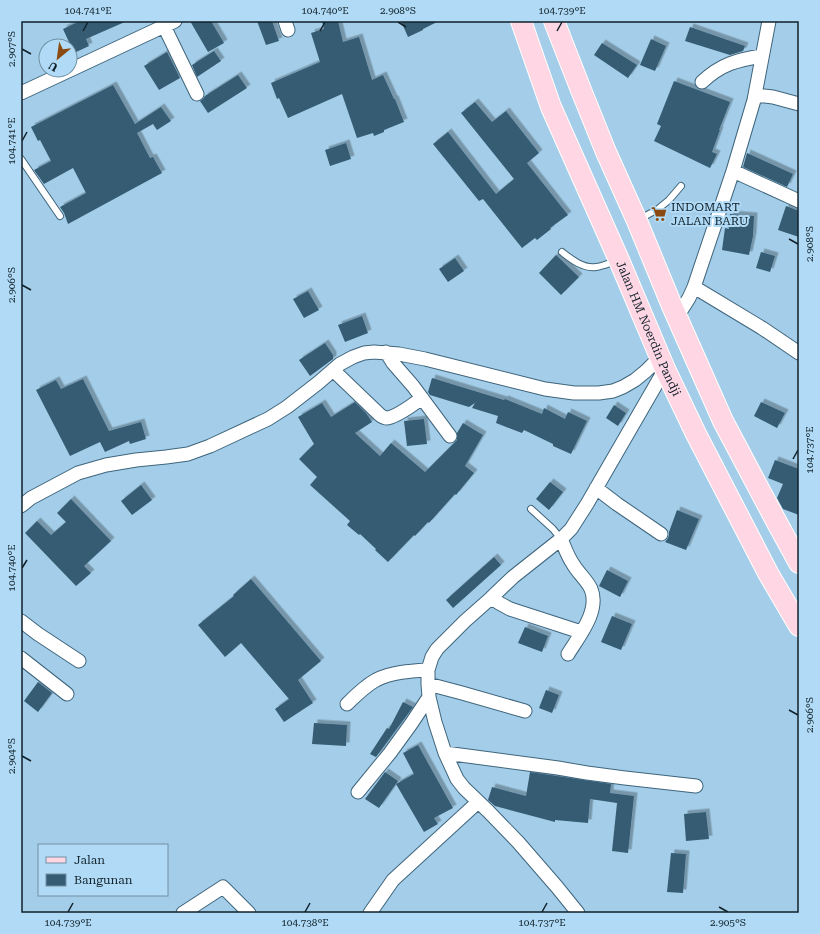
<svg xmlns="http://www.w3.org/2000/svg" width="820" height="934" font-family="'Roboto Serif',serif">
<defs>
<filter id="shadow"><feDropShadow dx="3.5" dy="-3.5" stdDeviation="0" flood-color="#0004"/></filter>
</defs>
<rect width="100%" height="100%" fill="#a3cde8"/>
<path fill="#355c73" filter="url(#shadow)" d="M80,21h47l-41,18 3,7 -15,7 -11,-24z
M190,21h21l13,22 -16,9z
M257,21h15l7,20 -13,4z
M322,21h16l5,21 16,-5 13,43 11,-5 11,24h1l9,23 -20,8v2l-10,4 -1,-3 -16,5 -15,-44 -54,24 -9,-20 -2,1 -6,-16 49,-21 -9,-29 13,-4z
M401,21h38l-16,8v1l-15,7z
M690,27l55,19 -2,5 -13,4 -45,-14z
M651,39l15,7 -11,25 -15,-6z
M602,43l35,22 -9,13 -34,-23z
M214,51l7,10 -24,16 -5,-12z
M167,52l13,26 -21,12 -15,-24z
M238,75l9,13 -39,25 -8,-12 3,-2 2,-3z
M674,81l56,21 -11,28h1l-8,22 5,2 -7,14 -56,-27 7,-15 -4,-2z
M113,85l22,39 26,-17 10,14 -14,9 -4,-6 -16,9 13,25 3,-1 9,16 -94,51 -4,-11 -4,-6 26,-14 -13,-25 -29,16 -10,-14 17,-9 -11,-21 -2,1 -7,-14z
M475,102l17,20 14,-11 33,42 -12,10 41,52 -18,13 1,1 -14,11 -2,-2 -13,10 -39,-49 -4,2 -46,-57 15,-12 48,62 18,-15 -53,-66z
M346,143l5,16 -21,7 -5,-16z
M747,153l46,21 -6,13 -44,-20z
M786,206l13,5v26l-21,-7z
M730,214l24,2 -1,20 -4,19 -27,-5 3,-22 4,1z
M761,252l14,4 -5,16 -14,-4z
M556,255l23,22 -18,18 -22,-22z
M455,258l9,13 -16,11 -9,-13z
M308,291l11,19 -15,8 -11,-19z
M362,316l6,17 -23,9 -7,-17z
M325,343l8,12v4l-23,17 -11,-16z
M432,378l72,22 1,-1 37,15 2,-6 21,11 3,-7 19,9 -16,33 -18,-8v-2l-29,-14 -2,3 -26,-10 2,-7 -26,-8 3,-5 -6,4 -39,-12 -2,-3z
M83,379l26,52 32,-9 5,17 -16,5 -1,-3 -24,11 -5,-10 -30,14 -34,-66 20,-10 5,9z
M355,402l11,11 6,9 -17,11 25,23 11,-13 34,29 32,-32v-7l6,-10 20,12 -18,31 9,7 -18,22 -1,-1 -26,29 -1,-1 -13,14 -1,-1 -26,27 -13,-12 1,-1 -16,-15 -1,1 -12,-10 3,-4 -40,-36 7,-8 -18,-18 15,-15 -16,-27 24,-14 9,14z
M761,402l24,11 -8,15 -23,-12z
M614,405l12,8 -8,13 -12,-8z
M424,419l3,25 -20,2 -3,-25z
M775,460l24,9v46l-16,-6 -6,-11 6,-14 -15,-6z
M550,482l13,10 -14,18 -13,-11z
M141,485l11,15 -20,15 -11,-14z
M71,499l40,42 -27,25 7,7 -15,13 -51,-53 12,-12 14,14 15,-13 -9,-9z
M677,510l22,9 -13,31 -21,-8 3,-4 1,-3v-3z
M494,557l7,8 -48,43 -7,-8z
M607,570l21,11 -8,16 -21,-11z
M251,579l70,82 -23,19 15,23 -29,19 -9,-13 14,-10 -48,-56 -16,14 -27,-32 36,-29 -1,-1z
M612,616l20,8 -11,26 -20,-8z
M525,627l23,9 -6,16 -24,-9z
M38,682l14,11 -14,19 -14,-11z
M546,690l13,5 -7,18 -13,-5z
M403,702l10,5 -37,50 -6,-3 17,-26 2,1z
M314,723l33,2 -1,21 -34,-2z
M418,745l35,63 -19,10 4,6 -14,8 -28,-48 18,-10 -11,-21z
M385,772l13,9 -19,27 -14,-9z
M530,772l81,12 -1,9 24,3 -6,57 -16,-2 5,-48 -27,-4 -2,24 -33,-3v2l-60,-16 -7,-6 4,-13 34,9z
M706,812l3,27 -23,2 -2,-27z
M671,853l15,1 -3,39 -16,-1z"/>
<g fill="none" stroke-linecap="round" stroke-linejoin="round">
<defs>
<path id="service" d="M21,159l39,57
M640,219l18,-10 11,-9 12,-14
M562,252c9,7 21,17 34,15 7,-1 14,-4 21,-6
M531,509l22,20 8,10"/>
<path id="minor" d="M285,21l3,9
M164,26l33,68
M702,82c19,-18 35,-22 60,-26
M21,93l60,-28 94,-44
M755,95l18,2 26,7
M733,171l66,30
M694,287l68,41 37,25
M677,317l12,-19 5,-11 39,-116 21,-71 15,-79
M386,352l7,11 20,23 37,50
M333,370l47,45c2,2 3,2 6,3 9,0 28,-14 36,-20
M596,488l21,16 44,30
M21,506l10,-8 47,-25 28,-8 30,-5 30,-3 22,-3 22,-8 58,-27 19,-12 31,-24 22,-19 13,-7 11,-4 10,-1 25,2 26,5 120,30 29,4h25l14,-2 10,-4 12,-7 11,-9 14,-14
M561,539c4,9 7,18 12,25 5,9 14,16 18,25 9,22 -12,47 -23,65
M491,598l8,5 11,6 71,23
M21,621l17,13 41,27
M21,658l46,36
M428,684l34,9 63,18
M347,704c9,-9 18,-18 29,-24 16,-8 35,-9 52,-10
M445,753l113,15 29,5 38,5 71,8
M358,792l32,-39 21,-29 18,-27
M183,913l40,-26 26,26
M370,913l23,-33 85,-78
M578,913l-21,-26 -39,-45 -30,-31 -24,-23 -7,-9 -12,-26 -10,-31 -6,-25 -1,-13v-14l4,-13 5,-8 28,-28 26,-23 22,-21 48,-38 10,-10 16,-25 78,-135"/>
<g id="primary">
<path id="s1" d="M521,21l30,86 68,153 46,109 31,65 72,139 31,53"/>
<path d="M554,21l27,69 25,62 31,69 35,85 51,115 52,98 24,44"/>
</g>
</defs>
<use href="#service" stroke="#3f657c" stroke-width="8"/>
<use href="#minor" stroke="#3f657c" stroke-width="15"/>
<use href="#primary" stroke="#fff" stroke-width="22"/>
<use href="#service" stroke="#fff" stroke-width="6"/>
<use href="#minor" stroke="#fff" stroke-width="13"/>
<use href="#primary" stroke="#fed6e4" stroke-width="20"/>
</g>
<path fill="none" stroke="#10212a" stroke-width="1.5" d="M398,22l8,5M83,31l5,-9M320,31l5,-9M557,31l5,-9M22,49l9,5M22,141l5,-9M789,239l9,5M22,285l9,5M793,459l5,-9M22,568l5,-8M789,710l9,5M22,756l9,5M719,907l9,5M68,912l5,-9M305,912l5,-9M542,912l5,-9"/>
<defs>
<symbol id="supermarket-bare" viewBox="-9 -9 18 18"><path d="M-6-5.5h2.5l.6 2H6L4.5 2H-2.5L-4.4-4H-6ZM-1.5 3.2a1.3 1.3 0 1 0 .1 0ZM3 3.2a1.3 1.3 0 1 0 .1 0Z" fill="#8a4a12" stroke="#b0daf5" stroke-width="2.5" paint-order="stroke"/></symbol>
</defs>
<g fill-rule="evenodd">
<use href="#supermarket-bare" x="648" y="203" width="22" height="22"/>
</g>
<g text-anchor="middle" stroke-width="4" stroke-linejoin="round" paint-order="stroke">
<g font-size="12" fill="#10212a" stroke="#b0daf5" text-anchor="start">
<text x="671" y="211">INDOMART<tspan x="671" dy="14">JALAN BARU</tspan></text>
</g>
<g font-size="12" fill="#10212a" stroke="#b0daf5">
<text dy="4" stroke="none"><textPath href="#s1" startOffset="333">Jalan HM Noerdin Pandji</textPath></text>
</g>
</g>
<rect width="820" height="934" fill="none" stroke="#b0daf5" stroke-width="44"/>
<rect x="38" y="844" width="130" height="52" fill="#b0daf5" stroke="#7090a4"/>
<rect x="46" y="857" width="20" height="6" fill="#fed6e4" stroke="#7090a4"/>
<text x="74" y="864" font-size="12" fill="#10212a">Jalan</text>
<rect x="46" y="874" width="20" height="12" fill="#355c73" stroke="#7090a4"/>
<text x="74" y="884" font-size="12" fill="#10212a">Bangunan</text>
<g transform="translate(58 58) rotate(209)"><circle r="19" fill="#b0daf5" stroke="#7090a4"/>
<path d="M0-3L7 15L0 10L-7 15Z" fill="#8a4a12"/>
<text y="-6" font-size="11" font-weight="bold" text-anchor="middle" fill="#10212a">U</text>
</g>
<rect x="22" y="22" width="776" height="890" fill="none" stroke="#10212a" stroke-width="1.5"/>
<g font-size="10" text-anchor="middle" fill="#10212a">
<text x="88" y="14">104.741°E</text>
<text x="325" y="14">104.740°E</text>
<text x="398" y="14">2.908°S</text>
<text x="562" y="14">104.739°E</text>
<text transform="translate(11 49) rotate(-90)" y="4">2.907°S</text>
<text transform="translate(11 141) rotate(-90)" y="4">104.741°E</text>
<text transform="translate(809 244) rotate(-90)" y="4">2.908°S</text>
<text transform="translate(11 285) rotate(-90)" y="4">2.906°S</text>
<text transform="translate(809 450) rotate(-90)" y="4">104.737°E</text>
<text transform="translate(11 568) rotate(-90)" y="4">104.740°E</text>
<text transform="translate(809 715) rotate(-90)" y="4">2.906°S</text>
<text transform="translate(11 756) rotate(-90)" y="4">2.904°S</text>
<text x="68" y="926">104.739°E</text>
<text x="305" y="926">104.738°E</text>
<text x="542" y="926">104.737°E</text>
<text x="728" y="926">2.905°S</text>
</g>
</svg>
